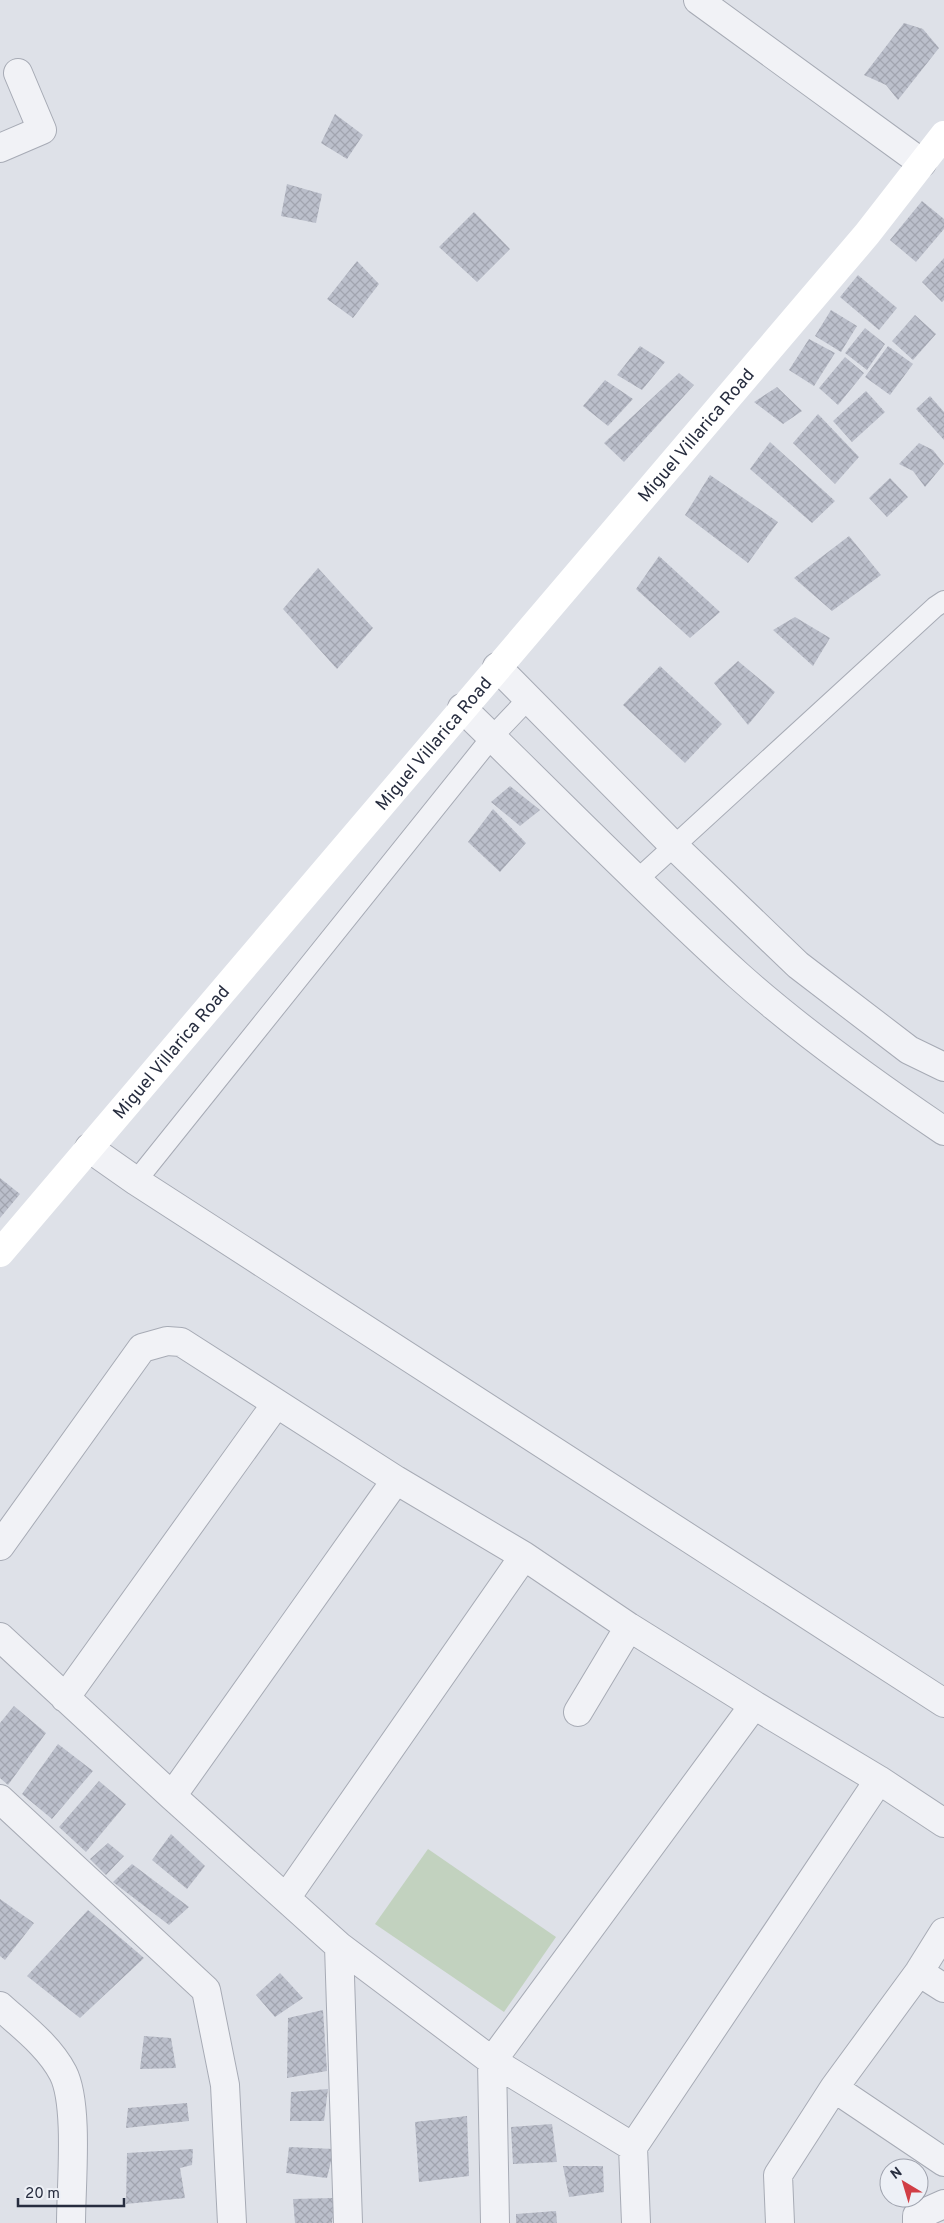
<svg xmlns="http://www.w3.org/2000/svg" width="944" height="2223" font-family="Overpass,sans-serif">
<defs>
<pattern id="building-cross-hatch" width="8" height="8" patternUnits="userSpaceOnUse" patternTransform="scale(1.25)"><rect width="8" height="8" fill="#bbbfcb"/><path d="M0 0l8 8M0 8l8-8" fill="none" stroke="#a1a4af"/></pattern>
</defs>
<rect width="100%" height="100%" fill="#dee1e8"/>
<path fill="#c2d2bf" d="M428,1849l128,88 -52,75 -129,-88z"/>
<path fill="url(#building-cross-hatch)" d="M904,23l19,6 16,19 -41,52 -12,-15 -22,-10z
M335,114l28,21 -16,24 -26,-16z
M287,184l35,10 -6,29 -35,-7z
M922,201l22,18v10l-28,33 -26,-22z
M474,212l36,37 -33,33 -38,-35z
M944,258v42l-2,2 -20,-20z
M357,261l22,23 -26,34 -26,-19z
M858,275l39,33 -18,22 -39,-33z
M831,310l26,16 -16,26 -26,-16z
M915,315l21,19 -23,26 -21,-19z
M865,328l20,16 -18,26 -22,-17z
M809,339l26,14 -21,33 -25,-16z
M640,346l25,16 -23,28 -25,-15z
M888,346l25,18 -23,31 -25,-18z
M845,357l19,16 -26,32 -19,-17z
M679,373l15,12 -70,77 -20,-19z
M605,380l28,19 -25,27 -25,-20z
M777,387l25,24 -19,13 -29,-22z
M866,391l19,21 -33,30 -19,-21z
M930,396l14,16v28l-28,-31z
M818,414l41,43 -24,27 -42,-41z
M770,442l65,59 -23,22 -62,-54z
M919,443l14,7 11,14 -19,23 -12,-16 -14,-7z
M710,475l68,47 -30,41 -63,-48z
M890,478l18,19 -21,20 -18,-19z
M849,536l32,39 -49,36 -38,-33z
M659,556l61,56 -30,26 -54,-49z
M318,568l55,60 -36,41 -54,-60z
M795,617l35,21 -17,28 -40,-36z
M738,661l37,31 -27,33 -34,-42z
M660,666l62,58 -37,39 -62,-58z
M510,786l30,24 -20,16 -29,-24z
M493,809l33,34 -26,29 -32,-30z
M0,1178l20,16 -20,24z
M14,1706l32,27 -38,52 -8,-7v-55z
M58,1744l35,27 -41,48 -30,-25z
M99,1781l27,23 -40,48 -27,-25z
M171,1834l34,32 -18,23 -35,-29z
M108,1843l16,13 -18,19 -16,-16z
M132,1864l57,43 -20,18 -56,-43z
M0,1899l34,24 -29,37 -5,-4z
M88,1910l56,48 -64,60 -53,-42z
M280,1973l23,25 -28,19 -19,-22z
M323,2010l4,61 -40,7 1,-60z
M144,2036l27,2 5,30 -36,1z
M328,2089l-4,32h-34l1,-29z
M187,2103l2,18 -63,7 2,-20z
M467,2116l2,60 -50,6 -4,-60z
M552,2124l5,38 -44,2 -2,-37z
M289,2147l45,2 -7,29 -41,-5z
M193,2149l-1,16 -12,3 5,30 -59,6 1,-51z
M563,2166h40l1,26 -35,5z
M335,2198l-3,25h-37l-2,-24z
M556,2211l1,12h-41v-9z"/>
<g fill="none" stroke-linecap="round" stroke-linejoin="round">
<defs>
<path id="lane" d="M637,880l298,-273 9,-6
M136,1181l356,-444 36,-38"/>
<path id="street" d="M698,0l224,163
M0,148l42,-18 -24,-57
M497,667l178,180 123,118 111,85 35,17
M462,708c92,89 182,182 277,268 64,57 134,107 205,155
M89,1148l47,33 808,522
M0,1546l142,-198 25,-7 14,1 215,138 128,76
M0,1637l172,159 167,150 153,115 141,86 3,76
M65,1698l211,-294
M754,1705l125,75 65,43
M578,1712l51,-85
M172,1796l224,-316
M0,1799l206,191 19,95 7,138
M286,1898l238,-342 105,71 125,78 -262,356 3,162
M339,1946l9,277
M919,1972l25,16
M0,2006c22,20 49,40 63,67 16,31 8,113 8,150
M834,2088l85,-116 25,-40
M633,2147l246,-367
M780,2223l-2,-48 56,-87 110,74
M917,2223v-7l27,-12"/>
</defs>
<use href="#lane" stroke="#a7abb5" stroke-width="22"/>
<use href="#street" stroke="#a7abb5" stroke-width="30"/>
<use href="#lane" stroke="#f1f2f6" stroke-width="20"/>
<use href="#street" stroke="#f1f2f6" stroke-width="28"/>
<path stroke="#fff" stroke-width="28" id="s1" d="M0,1253l867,-1019 77,-99"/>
</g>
<g text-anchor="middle" stroke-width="4" stroke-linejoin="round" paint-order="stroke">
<g font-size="18" fill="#272d3f" stroke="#edf0f6">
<text dy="6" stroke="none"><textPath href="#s1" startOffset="1074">Miguel Villarica Road</textPath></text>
<text dy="6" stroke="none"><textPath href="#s1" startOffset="669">Miguel Villarica Road</textPath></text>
<text dy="6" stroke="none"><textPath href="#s1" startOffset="264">Miguel Villarica Road</textPath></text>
</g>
</g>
<g transform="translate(904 2183) rotate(322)"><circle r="24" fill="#edf0f6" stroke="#9ea2ad"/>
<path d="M0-4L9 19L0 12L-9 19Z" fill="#d13e45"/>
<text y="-8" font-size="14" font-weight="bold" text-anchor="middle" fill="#272d3f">N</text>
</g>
<path d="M18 2198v8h106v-8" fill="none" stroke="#272d3f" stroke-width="2.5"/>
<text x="25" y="2198" font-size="15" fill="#272d3f" stroke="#edf0f6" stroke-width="4" paint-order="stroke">20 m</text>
</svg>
